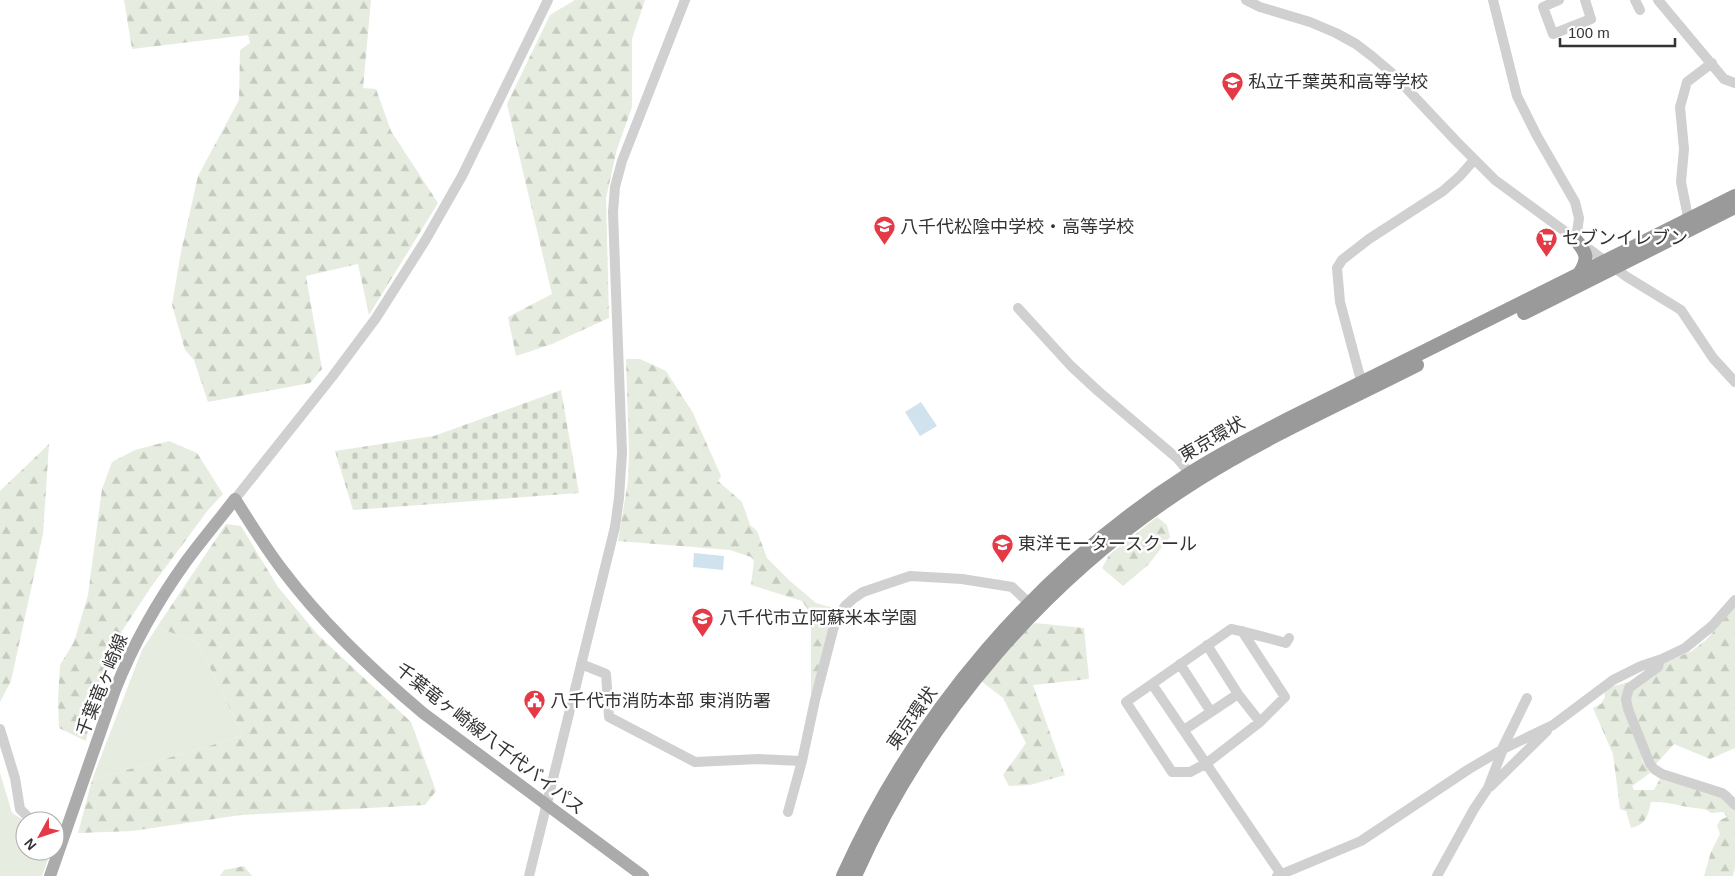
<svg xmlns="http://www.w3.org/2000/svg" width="1735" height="876" font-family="Helvetica,'Noto Sans JP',sans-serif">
<defs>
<pattern id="forest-firs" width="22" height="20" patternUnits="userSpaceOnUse" patternTransform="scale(1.25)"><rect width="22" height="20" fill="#e6ecdf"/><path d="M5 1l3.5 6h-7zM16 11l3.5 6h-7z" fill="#c6cbc0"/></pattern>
<pattern id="cemetery-stones" width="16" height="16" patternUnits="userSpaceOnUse" patternTransform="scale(1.25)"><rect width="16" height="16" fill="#e6ecdf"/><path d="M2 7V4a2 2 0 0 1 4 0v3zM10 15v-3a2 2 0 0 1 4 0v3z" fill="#c6cbc0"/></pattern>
</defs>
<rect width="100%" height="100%" fill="#fff"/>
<path fill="#e6ecdf" d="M157,627l41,16 45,93 -151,44 50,-130z
M0,773l12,40 13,8v30h26l-9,25h-42z"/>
<path fill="url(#forest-firs)" d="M124,0h247l-8,88 13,1 15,42 47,72 -69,112 -11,-51 -52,12 16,93 -12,14 -102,19 -14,-42 -9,-10 -13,-45 9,-53 17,-76 41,-76 1,-50 10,-7 -2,-8 -116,14z
M575,0h70l-13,39v68l-15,42 -11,49 3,120 -57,26 -36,12 -8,-39 44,-23 -45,-190 43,-89z
M626,359h14l26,12 27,42 28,63 -3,5 24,21 8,23 7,6 10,27 23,23 26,22 23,7 -28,95v-91l-9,-13 -51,-16 3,-24 -3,-4 -21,-7 -112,-9 10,-60 1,-30z
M169,441l28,12 26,41 -15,16 -57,77 -29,44 -27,60 -9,50 -27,-13 -1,-28 2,-35 14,-23 14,-47 14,-106 10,-27 23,-12z
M49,444l-6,90 -32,147 -11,21v-211z
M1157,517l10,8 3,12 -22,28 -25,21 -21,-18 7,-13z
M226,524l15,2 37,61 40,48 93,87 25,69 -11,14 -184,10 -109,16 -54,2 14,-53 151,-44 -45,-93 -41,-16z
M1735,607v141l-25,11 -36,-15 -19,21 -14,-11 2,8 7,11 -18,13 2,4h20l7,-13 56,18 18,13v59l-2,9h-29l7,-24 9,-18 -3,-8 3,-6 7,-3 -4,-5 -12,1c-7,-6 -14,-4 -23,-6 -16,-3 -21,-5 -37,-5 -3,13 -5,23 -20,26l-5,-17 -6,-2 -7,-55 -20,-46 8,-4 4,-7 -1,-7 9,-4 18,-4 33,-19 28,-12 14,-11z
M1035,623l49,5 5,51 -56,6 32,90 -35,10 -21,1 -6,-11 23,-32 -23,-45 -22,-17 41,-47z
M244,866l8,10h-32l4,-6z"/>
<path fill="url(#cemetery-stones)" d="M561,390l18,103 -226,17 -18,-59 99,-15z"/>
<path fill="#cfe2ee" d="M921,402l16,24 -17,10 -15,-24z
M694,553l30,3 -1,14 -30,-3z"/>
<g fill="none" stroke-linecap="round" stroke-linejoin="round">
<path stroke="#d0d0d0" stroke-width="10" d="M1246,0l14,7 50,15 26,11 20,11 17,13 20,17 63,67 39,39 132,97 54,33 32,48 22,24
M1493,0l24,96 20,40 38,66 4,16 -2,14 -3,6
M1559,0l-16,7 10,27 38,-15 -6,-19
M1635,0l5,10
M1658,0l66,79 11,4
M1687,226v-14l-6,-30 3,-33 -4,-42 7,-25 25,-19
M1018,308l53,58 27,25 80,68 15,18
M1363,388l-23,-86 -3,-34 5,-8 27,-21 74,-48 17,-15 14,-16
M235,499l97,-122 44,-59 49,-77 37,-65 86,-176
M1242,631l43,66 -25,25 -53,41 -17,9h-18l-46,-70 105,-73c19,4 37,9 55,14l3,-5
M1207,645l31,49
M1660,660l-2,7 -29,21 -3,11 2,10 22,55 4,5 8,5 60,19 4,3 9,9
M581,664l25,10 3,43 86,45 64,-3 43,2
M1180,664l31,48
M1152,684l129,190
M0,729l15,49 5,31 12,12
M1184,730l54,-36 22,28
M1501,751l26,-53
M1490,787l57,-56
M788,812l14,-51 13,-61 18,-70 5,-14 7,-10 9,-8 9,-6 47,-16 52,3 50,8 17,16
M529,876l86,-349 4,-29 3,-45 -9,-241 2,-25 7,-26 63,-161
M1277,876l84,-35 108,-72 34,-20 50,-24 60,-45 28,-14 21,-7 23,-11 27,-22 23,-26
M1437,876l37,-67 14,-21 15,-39"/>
<path stroke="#ababab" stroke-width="12" d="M50,876l65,-186c18,-45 42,-88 70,-127 16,-22 34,-43 50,-64 16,25 31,50 49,73 40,53 88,98 139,141l220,163"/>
<path stroke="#9a9a9a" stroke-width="14" d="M1575,239c11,13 15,19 4,35
M1524,313l211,-106
M843,876c74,-164 194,-305 346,-402 32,-21 67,-38 101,-56 48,-24 97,-48 145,-72 100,-49 200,-100 300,-150
M855,876c72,-162 193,-302 344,-397 69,-43 145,-77 218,-114"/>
</g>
<defs>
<symbol id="school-pin" viewBox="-11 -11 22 30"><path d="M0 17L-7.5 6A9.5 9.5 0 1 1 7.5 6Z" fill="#e63946" stroke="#fff"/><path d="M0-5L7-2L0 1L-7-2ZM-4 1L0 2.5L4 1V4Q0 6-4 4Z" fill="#fff"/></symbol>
<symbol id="supermarket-pin" viewBox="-11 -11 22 30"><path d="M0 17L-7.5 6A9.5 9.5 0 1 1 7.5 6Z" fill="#e63946" stroke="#fff"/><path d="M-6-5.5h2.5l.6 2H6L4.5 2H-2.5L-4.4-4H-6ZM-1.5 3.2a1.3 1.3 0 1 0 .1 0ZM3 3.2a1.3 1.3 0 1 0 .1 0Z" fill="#fff"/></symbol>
<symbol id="civic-pin" viewBox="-11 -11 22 30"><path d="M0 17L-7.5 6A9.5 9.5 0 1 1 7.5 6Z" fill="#e63946" stroke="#fff"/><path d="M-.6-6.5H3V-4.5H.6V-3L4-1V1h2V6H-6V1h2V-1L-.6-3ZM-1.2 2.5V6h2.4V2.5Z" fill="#fff"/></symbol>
</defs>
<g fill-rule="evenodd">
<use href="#school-pin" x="1220" y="70" width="25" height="34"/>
<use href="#school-pin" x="872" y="214" width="25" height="34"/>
<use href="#supermarket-pin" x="1534" y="226" width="25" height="34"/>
<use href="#school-pin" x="990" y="532" width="25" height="34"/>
<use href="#school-pin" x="690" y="606" width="25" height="34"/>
<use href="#civic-pin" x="522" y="688" width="25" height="34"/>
</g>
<g text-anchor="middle" stroke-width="5" stroke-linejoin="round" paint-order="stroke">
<g font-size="18" fill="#333" stroke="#fff" text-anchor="start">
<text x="1248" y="88">私立千葉英和高等学校</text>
<text x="900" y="233">八千代松陰中学校・高等学校</text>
<text x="1562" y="244">セブンイレブン</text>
<text x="1018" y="550">東洋モータースクール</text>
<text x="719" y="624">八千代市立阿蘇米本学園</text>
<text x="550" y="707">八千代市消防本部 東消防署</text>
</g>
<g font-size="18" fill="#333" stroke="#fff">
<text transform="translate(1212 439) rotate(-30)" y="6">東京環状</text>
<text transform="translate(102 685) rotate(-68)" y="6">千葉竜ヶ崎線</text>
<text transform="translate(912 718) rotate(-55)" y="6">東京環状</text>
<text transform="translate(490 739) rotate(38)" y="6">千葉竜ヶ崎線八千代バイパス</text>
</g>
</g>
<g transform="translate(40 836) rotate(230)"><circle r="24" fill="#ffffff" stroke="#adadad"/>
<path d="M0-4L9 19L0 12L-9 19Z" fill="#e63946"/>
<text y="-8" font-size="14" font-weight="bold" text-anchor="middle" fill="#333333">N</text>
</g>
<path d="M1560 38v8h115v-8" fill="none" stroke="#333333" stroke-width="2.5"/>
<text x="1568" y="38" font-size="15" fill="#333333" stroke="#ffffff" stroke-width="4" paint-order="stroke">100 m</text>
</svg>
